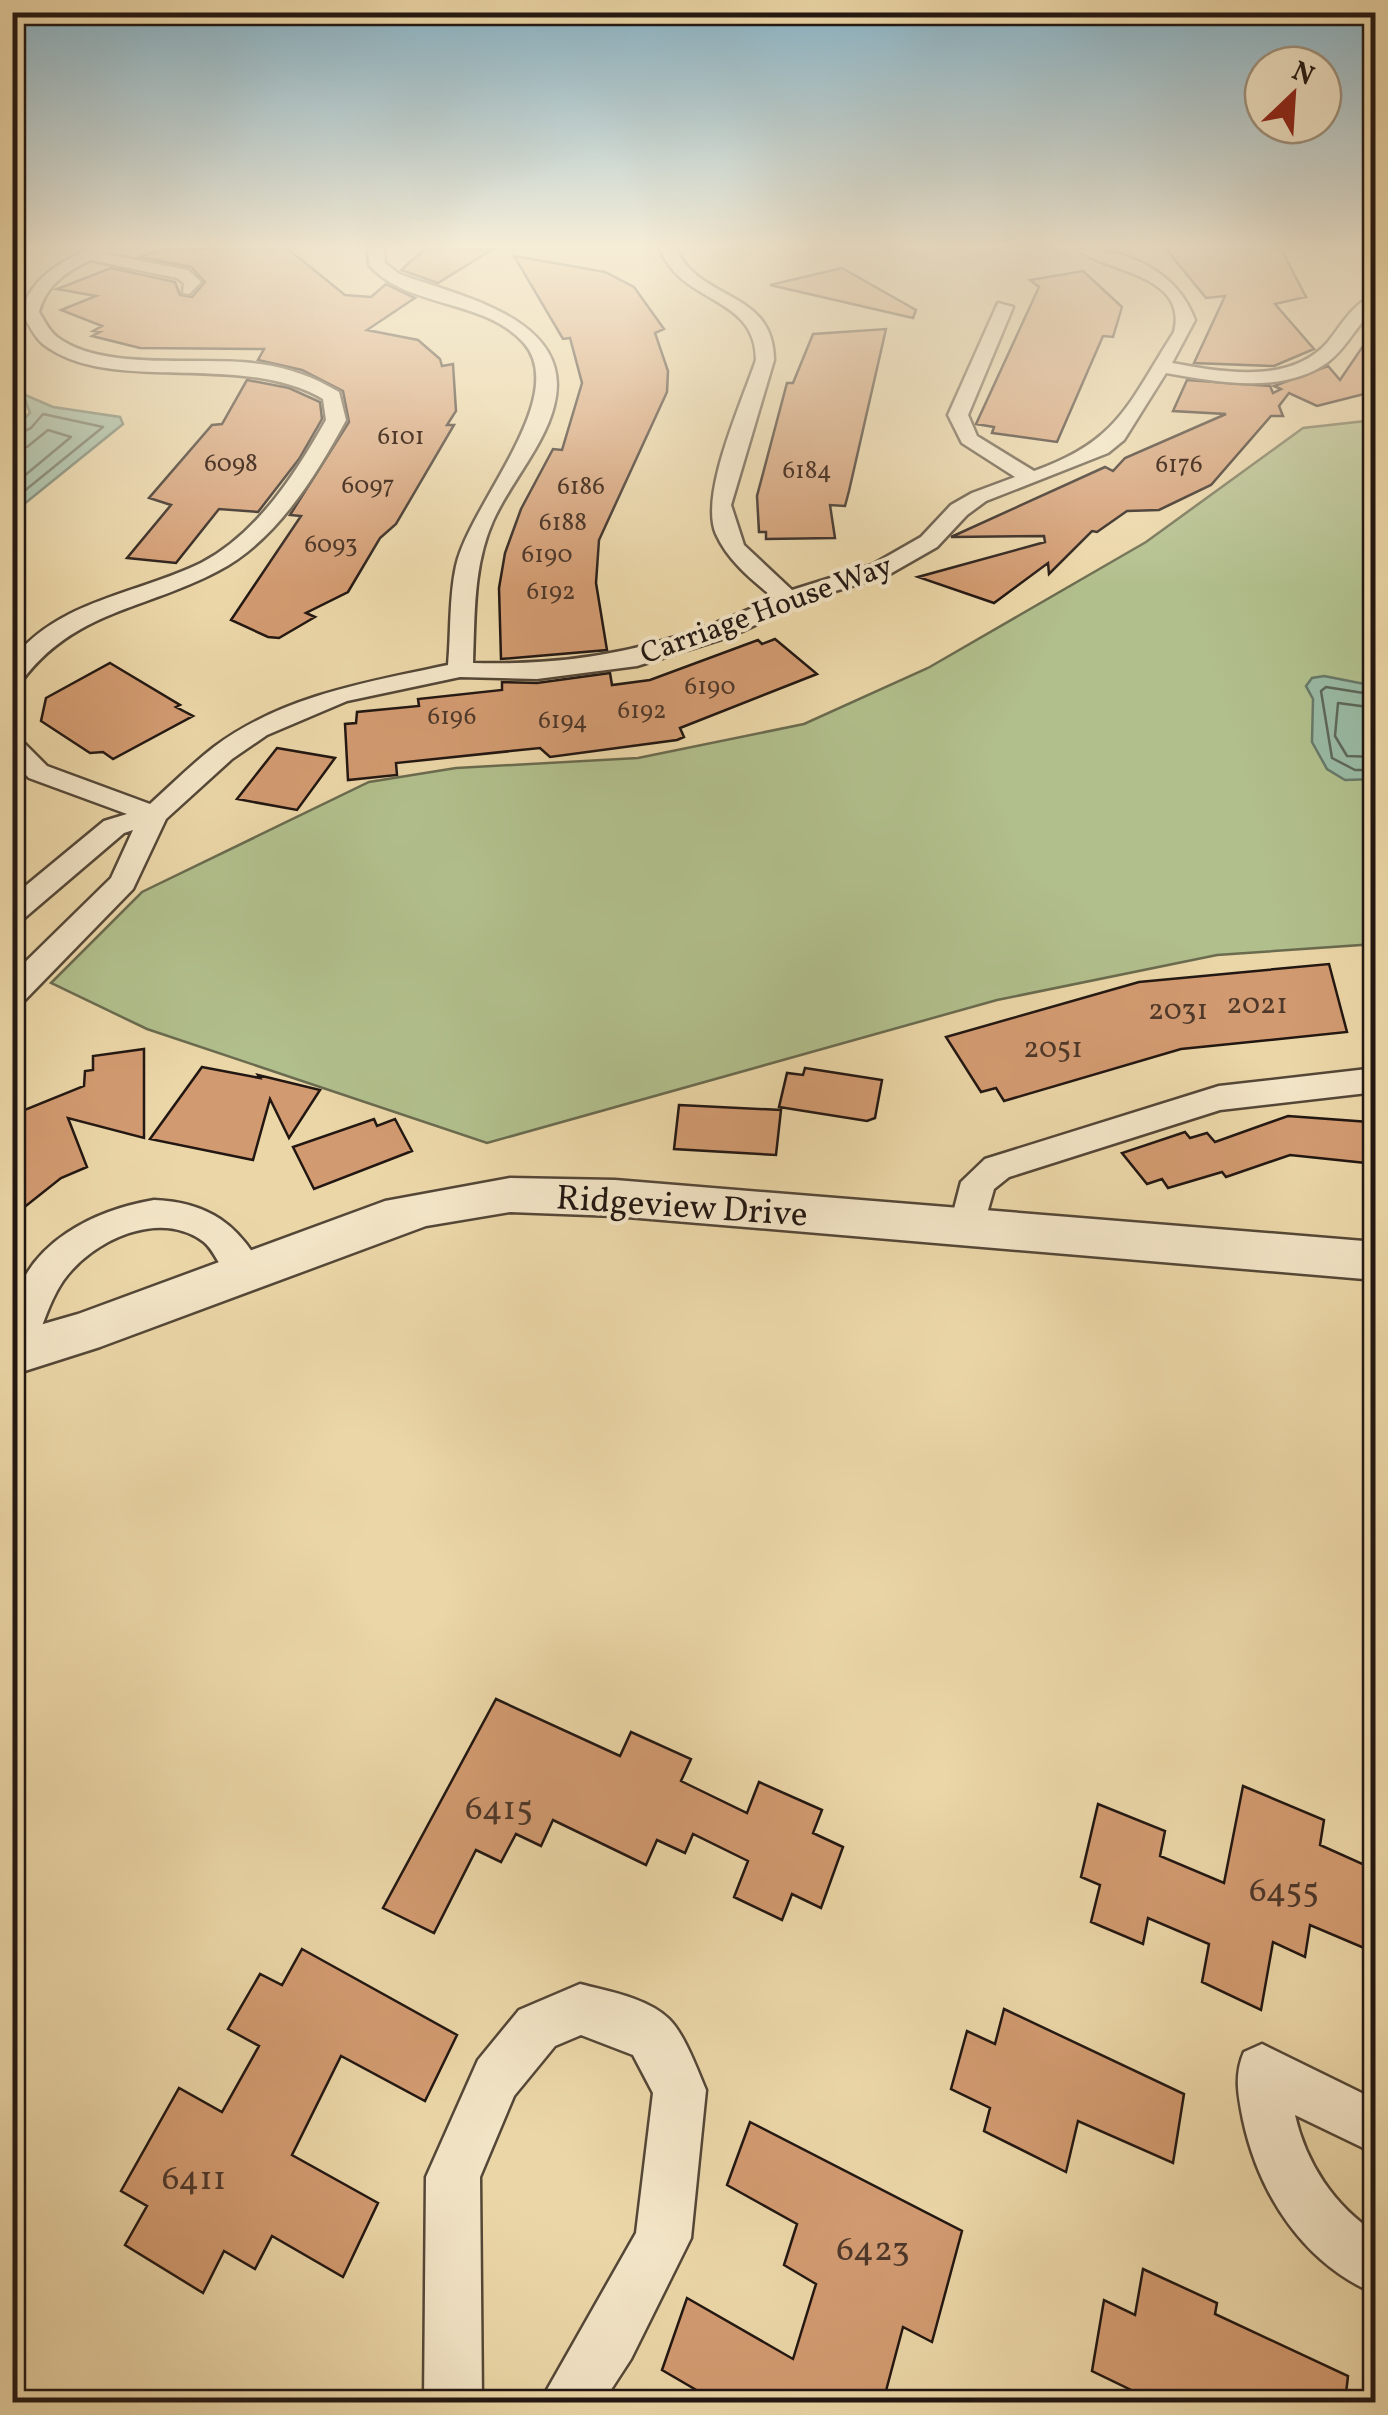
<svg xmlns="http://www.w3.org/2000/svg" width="1388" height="2415" font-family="Vollkorn,serif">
<rect width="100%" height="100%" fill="#ebd6a7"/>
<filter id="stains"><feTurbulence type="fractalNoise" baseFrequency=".002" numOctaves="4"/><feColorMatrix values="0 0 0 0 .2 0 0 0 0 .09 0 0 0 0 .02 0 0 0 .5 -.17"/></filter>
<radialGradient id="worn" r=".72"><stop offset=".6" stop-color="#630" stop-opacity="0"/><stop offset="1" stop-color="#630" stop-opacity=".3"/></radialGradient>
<path fill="#b1bf8c" stroke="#6a6b4f" stroke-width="2.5" d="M1375,420v524l-158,11 -220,45 -510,143 -340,-114 -96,-46 91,-91 227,-110 87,-14 182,-10 166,-34 124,-56 218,-126 157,-114z"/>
<path fill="#99baa3" stroke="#697969" stroke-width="2.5" d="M23,394l30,13 67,10 3,7 -110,89v-84l17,-16z
M1324,676l51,10v93l-30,1 -18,-11 -15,-27 1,-43 -7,-13 6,-8z"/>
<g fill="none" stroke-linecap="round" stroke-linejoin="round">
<path stroke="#5e685a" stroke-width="2.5" d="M12,437l19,-9 12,-14 60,13 -91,74
M12,449l15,-2 21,-17 23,7 -59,49
M1376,695l-50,-8 -5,4 11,67 23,12h21
M1376,708l-38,-5 -3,33 12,20 29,1"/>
</g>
<path fill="#d29a70" stroke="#221712" stroke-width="2.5" d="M161,249h127l57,46 26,2 15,-13 29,14 -48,32 51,10 22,19 2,7 11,-2 3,47 -9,14h7l-58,99 -16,14 -32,54 -42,21 9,4 -36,21 -11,-1 -37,-17 70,-104 -11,-1 59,-93 -6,-31 -41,-21 -44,-10 6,-11 -124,-1 -48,-12 8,-4 -7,-1 9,-5 -41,-16 35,-14 -39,-7 54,-21 64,14 5,13 12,2 13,-15 -14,-15 -51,-10z
M425,249h68l-55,34 -37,-13z
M1166,249h115l25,48 -31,7 39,45 -40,17 -80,-3 31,-67 -19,2z
M514,256l91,16 29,15 30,42 -9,4 13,38 -1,21 -68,148 -3,43 11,67 -106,9 -2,-71 6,-35 16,-44 32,-60 9,1 20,-67 -12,-45 -7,1z
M842,268l74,42 -3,8 -143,-33z
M1083,271l39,36 -9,30 -10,-1 -46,106 -65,-9 2,-6 -18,-3 63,-137 -9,-7z
M1376,327v64l-59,15 -28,-13 -10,13 4,10h-12l-60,69 -52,25 -32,1 -30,21 -5,-1 -43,43 -1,-11 -54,40 -76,-26 127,-35 -1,-6 -93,1 154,-70 8,4 12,-13 101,-44 -53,-3 14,-31 83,6 3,7 8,-4 -7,-3 54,-20 12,14z
M886,329l-37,162 -4,15 -15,-1 5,33 -69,1v-7h-7l-2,-36 30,-113h6l20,-49z
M247,380l42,8 31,14 2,17 -23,40 -41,53 -39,-3 -43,54 -49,-5 44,-53 -22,-7 63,-73 10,-1z
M775,639l42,35 -137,54 4,9 -7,3 -127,17 -10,-9 -144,15 1,12 -49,5 -3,-56 11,-1 1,-11 62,-6 -1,-7 84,-9v-8l35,1 73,-10 2,12 38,-5 108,-40 4,4z
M110,663l70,42 -4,2 17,9 -80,43 -10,-7 -13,1 -49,-32 5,-23z
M277,748l58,10 -38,52 -60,-11z
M1329,964l18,68 -166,17 -177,52 -8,-13 -15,4 -35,-55 193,-55z
M144,1049v89l-76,-20 19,49 -26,11 -49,39v-102l72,-29 1,-15 8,-1v-14z
M202,1067l58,11 -2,-3 62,15 -31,48 -19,-39 -17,61 -103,-21z
M805,1068l77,12 -7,38 -8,3 -88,-14 8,-34 16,2z
M679,1105l102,5 -5,45 -102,-6z
M1288,1116l81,6 7,42 -86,-9 -64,22 -4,-5 -54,16 -6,-9 -15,5 -25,-31 63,-21 5,6 17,-5 8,9z
M374,1119l3,7 18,-7 17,32 -98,38 -21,-42z
M496,1699l124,57 11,-24 60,27 -10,22 66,32 12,-31 63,28 -9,23 30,14 -22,61 -29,-14 -10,26 -48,-23 14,-36 -55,-27 -8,19 -28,-13 -11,25 -93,-45 -12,26 -25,-12 -15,28 -25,-12 -42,83 -51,-25z
M1243,1786l81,34 -4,25 56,25v83l-66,-28 -5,32 -32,-15 -12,68 -59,-28 7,-38 -61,-26 -5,26 -52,-22 9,-37 -19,-8 17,-73 67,27 -5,25 64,27z
M302,1949l155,86 -32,66 -84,-45 -49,99 86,48 -35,74 -71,-41 -17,33 -31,-18 -21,42 -78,-48 22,-39 -26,-15 58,-103 43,24 37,-66 -31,-17 32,-55 22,11z
M1004,2009l180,85 -11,69 -95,-42 -12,51 -82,-41 6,-23 -39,-19 16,-58 28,13z
M750,2122l212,109 -30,111 -29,-15 -20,75h-166l-55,-32 25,-72 106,61 23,-75 -32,-19 13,-41 -70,-39z
M1143,2269l74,34 -2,11 133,62 -3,26h-216l2,-12 -39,-19 12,-71 31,15z"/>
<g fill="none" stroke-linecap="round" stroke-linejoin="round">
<defs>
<path id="minor" d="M89,249h21l-5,5 83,16 13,12 -12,12 -6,-1 1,-10 -7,-5 -87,-18c-24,12 -44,25 -51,52 5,8 10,19 18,25 48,36 145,18 203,27 30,4 53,13 79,28l7,28c-30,56 -70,121 -128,151 -73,39 -144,39 -197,111l-9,2v-24c46,-60 126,-66 189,-97 56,-29 95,-90 125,-143l-3,-21c-83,-49 -213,-3 -280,-55 -9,-7 -15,-22 -22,-32 11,-34 37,-49 68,-63z
M368,249h16l1,14 14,11c60,22 178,45 155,132 -10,40 -44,77 -61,115 -20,45 -18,94 -20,142 112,3 199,-17 301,-65 -22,-18 -46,-37 -58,-64 -17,-39 26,-132 40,-174 0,-65 -74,-55 -96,-111h16c25,54 97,40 98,111l-43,145 13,40 48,45 80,-25 49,-28 30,-32 21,-12 43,-16 -53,-34 -14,-28 50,-112 15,4 -45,108 9,21 57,35c85,-30 94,-67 140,-139 15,-58 -69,-60 -97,-83 50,0 100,22 118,71l-23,43c49,9 117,22 155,-20 15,-18 25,-40 49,-48v13c-19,15 -28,39 -48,54 -45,33 -111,20 -162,11l-42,67 -16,13 -122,48 -19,14 -30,32 -49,28 -76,23 -78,37 -97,31 -100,13 -77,-2 -113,24 -80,34 -35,24 -66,60 -33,70 -110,113 -11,3v-30l99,-97 22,-48 -9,3 -102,87 -10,2v-25l92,-76 23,-7 -98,-36 -17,-17v-23l9,2 26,26 103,38c21,-19 42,-40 64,-57 68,-51 153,-65 234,-82 3,-32 1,-68 8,-99 13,-61 115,-169 68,-223 -40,-45 -116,-34 -155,-78z
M1376,1068v24l-156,18 -211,67 -15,12 -14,49 -13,4 -13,-4 -5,-10 12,-46 24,-23 234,-73z
M154,1200c54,2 86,25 110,72l-5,10c-8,3 -14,6 -22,2 -15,-8 -20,-31 -33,-42 -44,-34 -112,-2 -141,39 -17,25 -23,57 -37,84l-14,5c0,-19 -3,-44 1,-63 15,-65 82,-97 141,-107z
M580,1984c27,7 68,14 89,35 16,16 28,50 37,71l-15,148 -60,121 -28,43h-63l96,-169 17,-140 -20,-38 -52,-20 -26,11 -41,50 -34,81 2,225h-58l2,-225 52,-117 41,-50z
M1262,2044l114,56v54l-81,-39c11,48 39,91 81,118v61c-72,-30 -117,-99 -133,-174 -5,-25 -9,-45 1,-68z"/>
<path id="tertiary" d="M510,1178l105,2 761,62v38l-761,-64 -105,-4 -84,14 -326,121 -88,28v-42l66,-19 307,-113z"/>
</defs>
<use href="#minor" stroke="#544737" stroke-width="5"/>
<use href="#tertiary" stroke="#544737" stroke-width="5"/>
<use href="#minor" fill="#f2e4c6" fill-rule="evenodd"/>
<use href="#tertiary" fill="#f2e4c6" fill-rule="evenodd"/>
</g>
<linearGradient id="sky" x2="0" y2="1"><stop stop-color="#88b6cc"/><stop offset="0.42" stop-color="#f6edd7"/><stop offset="1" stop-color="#f6edd7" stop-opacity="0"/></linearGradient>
<rect width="1388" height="587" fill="url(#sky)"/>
<g text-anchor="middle" stroke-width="8" stroke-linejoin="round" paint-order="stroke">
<g font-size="25" fill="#4e382a">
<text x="401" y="444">6101</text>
<text x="231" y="471">6098</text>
<text x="1179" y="472">6176</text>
<text x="807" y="478">6184</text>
<text x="368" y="493">6097</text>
<text x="581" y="494">6186</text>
<text x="563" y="530">6188</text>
<text x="331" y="552">6093</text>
<text x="547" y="562">6190</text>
<text x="551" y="599">6192</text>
<text x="710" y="694">6190</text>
<text x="642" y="718">6192</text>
<text x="452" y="724">6196</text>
<text x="563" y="728">6194</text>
</g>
<g font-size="30" fill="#221712" stroke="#f2e4c6">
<text transform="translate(766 609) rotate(-20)" y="10">Carriage House Way</text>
</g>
<g font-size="30" fill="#4e382a">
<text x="1257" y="1013">2021</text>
<text x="1178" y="1019">2031</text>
<text x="1053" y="1057">2051</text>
</g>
<g font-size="35" fill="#221712" stroke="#f2e4c6">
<text transform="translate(682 1205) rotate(4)" y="12">Ridgeview Drive</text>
</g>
<g font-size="35" fill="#4e382a">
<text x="499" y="1819">6415</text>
<text x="1284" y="1901">6455</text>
<text x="194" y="2189">6411</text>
<text x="873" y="2260">6423</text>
</g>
</g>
<rect width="1388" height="2415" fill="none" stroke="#ebd6a7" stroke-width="50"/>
<rect x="15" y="15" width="1358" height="2385" fill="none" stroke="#221712" stroke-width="5"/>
<rect x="25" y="25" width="1338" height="2365" fill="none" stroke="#221712" stroke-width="2.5"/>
<g transform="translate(1293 95) rotate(25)"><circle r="48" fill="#f2e4c6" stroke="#9f927e" stroke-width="2.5"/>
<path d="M0-8L18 38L0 25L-18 38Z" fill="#8f2418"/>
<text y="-15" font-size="28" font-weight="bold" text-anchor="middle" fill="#221712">N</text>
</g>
<rect width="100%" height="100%" filter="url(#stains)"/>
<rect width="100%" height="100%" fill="url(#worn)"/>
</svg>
